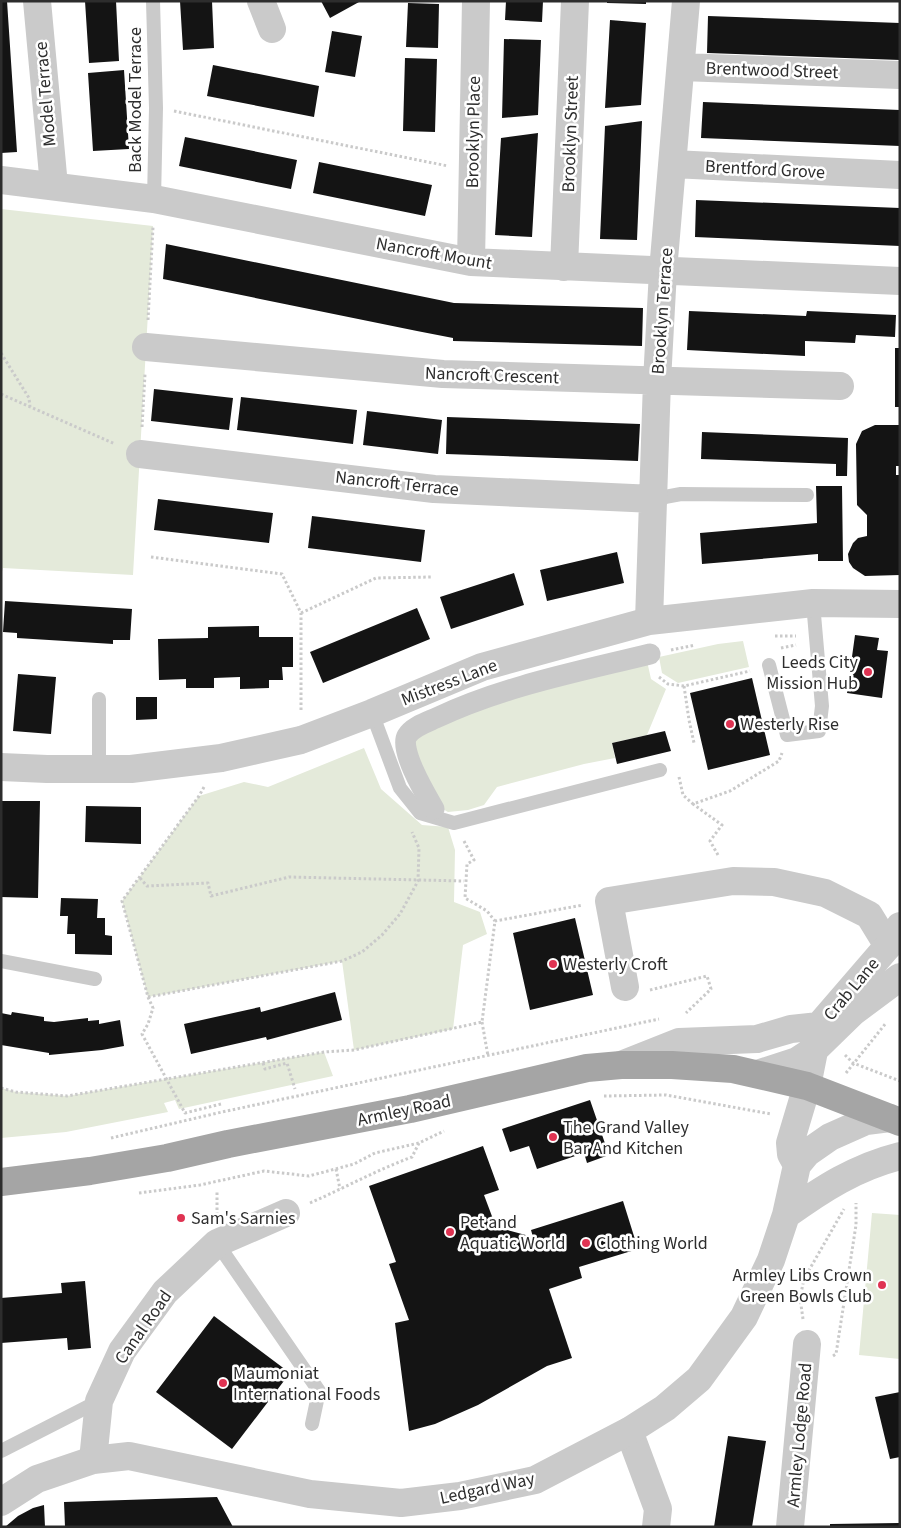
<svg xmlns="http://www.w3.org/2000/svg" width="901" height="1528" font-family="'Source Sans 3',sans-serif">
<rect width="100%" height="100%" fill="#fff"/>
<path fill="#e4eada" d="M1,209l152,17 -20,349 -130,-7 -2,7z
M743,641l6,26 -71,16 -16,-10 -3,-16 59,-13z
M647,661l4,18 15,10 -19,46 -35,8 3,15 -31,6 -87,23 -13,18 -16,5 -20,2 -14,-8 -24,-64 59,-32z
M364,748l17,41 41,36 26,2 7,23 -1,52 26,10 7,22 -24,11 -10,84 -99,21 -12,-89 -194,36 -26,-96 77,-105 45,-14 24,5z
M324,1052l9,24 -154,33 -4,-9 -11,3 4,9 -102,20 -65,6v-50l15,4 51,4z
M872,1213l28,2v144l-41,-4z"/>
<path fill="#141414" d="M1,1h6l10,151 -16,1z
M85,1h31l3,60 -30,2z
M180,1h32l2,47 -31,2z
M321,1h38v1l-29,16z
M506,1h37l-1,21 -37,-2z
M607,1h39v3l-39,-1z
M408,3l31,1 -1,44 -32,-1z
M708,16l192,7v37l-193,-7z
M610,20l36,3 -5,82 -36,3z
M332,31l30,5 -7,41 -30,-5z
M504,39l37,1 -3,75 -36,3z
M405,58l32,1 -2,73 -32,-1z
M213,65l106,21 -5,31 -107,-21z
M124,70l5,79 -36,2 -5,-78z
M703,102l197,8v36l-199,-8z
M642,121l-5,119 -37,-1 5,-113z
M538,133l-6,104 -37,-2 6,-97z
M185,137l112,23 -6,29 -112,-23z
M319,162l113,23 -7,31 -112,-23z
M696,200l204,8v38l-205,-9z
M166,244l288,59 189,5 -1,38 -189,-5v-3l-36,-7 -254,-52z
M689,311l117,5 1,-5 89,4 -1,22 -39,-2 -1,8 -50,-2v15l-118,-6z
M895,348h5v59h-5z
M154,389l79,9 -4,32 -78,-9z
M241,397l116,13 -4,34 -116,-14z
M367,411l75,9 -4,34 -75,-9z
M447,417l193,7 -2,37 -192,-7z
M875,425h25v41h-4v9h4v100l-35,1 -12,-8 -4,-6 -1,-8 5,-11 5,-5 9,-2v-21l-10,-10 -1,-61 6,-13z
M702,432l146,6 -1,38h-11v-12l-135,-5z
M816,486h26l1,75h-25v-7l-116,10 -2,-31 117,-10z
M158,499l115,14 -4,30 -115,-13z
M312,516l113,14 -4,32 -113,-14z
M617,552l7,31 -77,18 -7,-31z
M514,573l10,32 -73,24 -11,-32z
M5,601l127,8 -2,31h-17v4l-96,-6v-5l-14,-1z
M417,608l13,31 -107,44 -13,-31z
M259,626v11h34v30h-11l1,13h-14v8l-29,1v-12l-26,1v10h-28v-9l-27,1 -1,-41 50,-1v-11z
M855,635l24,3 -2,12 11,1 -6,47 -35,-5z
M18,674l38,3 -5,57 -38,-3z
M752,678l18,77 -62,15 -18,-77z
M136,697h21v22l-21,1z
M665,731l6,20 -54,13 -5,-21z
M2,801h38l-2,97 -37,-1z
M86,806l55,1v37l-56,-2z
M61,898l37,1 -1,19h8v17l7,1v19l-37,-1v-20h-8l1,-18h-8z
M575,918l18,77 -63,15 -17,-77z
M335,992l7,28 -75,20 -1,-3 -75,17 -7,-30 76,-17 1,5z
M12,1012l32,5v4l10,1 34,-4v3l11,-1v4l21,-4 4,26 -22,4 -53,5v-2l-48,-8v-32l10,2z
M590,1100l19,55 -22,8 -3,-10 -47,16 -8,-23 -19,6 -8,-23z
M483,1146l16,44 -15,5 12,32 37,10 -2,-7 92,-29 15,48 -59,18 3,11 -33,11 23,69 -25,8 -69,39 -43,19 -26,7 -14,-108 14,-3 -20,-56 7,-2 -27,-76z
M85,1281l6,67 -23,2 -1,-12 -66,5v-45l61,-5 -1,-10z
M214,1316l76,57 -58,76 -76,-57z
M900,1392v65l-10,2 -15,-62z
M728,1436l38,5 -14,86h-38z
M217,1497l16,30h-168l-1,-25z
M44,1505l1,22h-40l13,-11 15,-8z
M899,1523v4h-69v-3z"/>
<g fill="none" stroke-linecap="round" stroke-linejoin="round">
<path stroke="#cacaca" stroke-width="3" stroke-dasharray="2.5 2.5" stroke-linecap="butt" d="M174,111l274,55
M148,320l5,-93
M1,353l28,45 1,9
M1,394l114,50
M142,427l3,-53
M151,557l131,17 19,39v99
M301,613l75,-35 56,-1
M775,636h21
M781,648l15,-3
M671,650l24,-5
M659,677l9,7 16,2 66,-15
M684,686l5,34 5,23
M679,777l4,18 10,9
M204,787l-5,9 -77,105 26,96 5,11 -5,16 -6,10 43,79 36,-9
M464,841l10,19 -7,4 -2,34 22,13 8,10
M718,855l-8,-14 12,-16 -29,-21 37,-13 49,-30 3,-8
M140,878l7,8 61,-3 3,13 78,-19 175,4
M650,990l57,-14 4,13 -25,24
M148,997l194,-36 20,-9 20,-17 18,-21 18,-33 1,-33 -7,-16
M482,1022l6,34
M845,1055l8,8 47,18
M263,1063l2,6 22,-6 8,26
M846,1073l40,-50
M1,1088l15,4 51,4 257,-44 30,-2 128,-28 13,-101 88,-16
M604,1096l62,-1 105,19
M111,1138l111,-26 437,-93
M336,1169l4,20
M139,1193l61,-8 64,-14 45,5 45,-12 21,-11 44,-10 25,-12
M310,1203c34,-15 67,-33 102,-46l7,-14
M217,1215v-24
M803,1319l-3,-21 4,-19 40,-70
M833,1356l3,-2 20,-129v-22"/>
<path stroke="#cacaca" stroke-width="14" d="M153,1l3,107 -2,91
M654,499l27,-5 126,1
M769,665l18,70 32,-4 3,-25 -9,-103
M372,713l28,75 20,25 34,10 206,-53
M99,769v-70
M1,961l94,18
M217,1243l102,148 -7,33
M1,1451l98,-50"/>
<path stroke="#cacaca" stroke-width="21" d="M434,809c-8,-14 -35,-59 -27,-73 5,-9 20,-14 29,-18 68,-32 141,-46 214,-64"/>
<path stroke="#cacaca" stroke-width="28" d="M37,1l17,185
M261,1l11,28
M681,67l219,8
M673,164l227,11
M1,180l153,19 317,63 429,19
M471,262l5,-261
M564,267l11,-266
M146,347l297,27 397,12
M140,454l294,35 220,10
M649,621l8,-240 6,-110 23,-270
M1,767l46,2h84l90,-11 80,-18 71,-27 110,-46 167,-46 164,-18 87,1
M625,987l-16,-86 124,-20 41,1 51,11 44,22 19,31
M629,1431l29,78 -2,18
M93,1460l6,-59 23,-50 43,-59 52,-49 69,-30
M790,1527l17,-183"/>
<path stroke="#cacaca" stroke-width="28" d="M621,1065l58,-23 78,-3 34,-10 28,-3
M757,1074l40,-13 17,-11 39,-38 47,-35
M797,1165l-6,-11 -1,-11 17,-57 12,-60 69,-80 12,-20
M786,1215c36,-26 70,-48 114,-59
M1,1502l36,-23 56,-19 36,-4 181,38 91,9 59,-7 75,-16 94,-49 36,-23 34,-29 45,-62 27,-57 15,-45 11,-50 10,-12 23,-16 36,-16 24,-3"/>
<path stroke="#a5a5a5" stroke-width="28" d="M1,1182l89,-11 77,-13 61,-14 182,-35 177,-41 34,-3h51l61,4 74,17 93,36"/>
</g>
<g fill="#df3352" stroke="#fff" stroke-width="2">
<circle cx="868" cy="672" r="5"/>
<circle cx="730" cy="724" r="5"/>
<circle cx="553" cy="964" r="5"/>
<circle cx="553" cy="1137" r="5"/>
<circle cx="181" cy="1218" r="5"/>
<circle cx="450" cy="1232" r="5"/>
<circle cx="586" cy="1243" r="5"/>
<circle cx="882" cy="1285" r="5"/>
<circle cx="223" cy="1383" r="5"/>
</g>
<g text-anchor="middle" stroke-width="5" stroke-linejoin="round" paint-order="stroke">
<g font-size="18" fill="#2d2d2d" stroke="#fff">
<text transform="translate(772 70) rotate(2)" y="6">Brentwood Street</text>
<text transform="translate(45 94) rotate(-95)" y="6">Model Terrace</text>
<text transform="translate(135 100) rotate(-90)" y="6">Back Model Terrace</text>
<text transform="translate(473 132) rotate(-89)" y="6">Brooklyn Place</text>
<text transform="translate(570 134) rotate(-88)" y="6">Brooklyn Street</text>
<text transform="translate(765 169) rotate(3)" y="6">Brentford Grove</text>
<text transform="translate(434 253) rotate(10)" y="6">Nancroft Mount</text>
<text transform="translate(662 311) rotate(-86)" y="6">Brooklyn Terrace</text>
<text transform="translate(492 375) rotate(2)" y="6">Nancroft Crescent</text>
<text transform="translate(397 483) rotate(6)" y="6">Nancroft Terrace</text>
<text transform="translate(449 682) rotate(-21)" y="6">Mistress Lane</text>
<text transform="translate(851 989) rotate(-50)" y="6">Crab Lane</text>
<text transform="translate(404 1110) rotate(-12)" y="6">Armley Road</text>
<text transform="translate(143 1327) rotate(-55)" y="6">Canal Road</text>
<text transform="translate(799 1435) rotate(-85)" y="6">Armley Lodge Road</text>
<text transform="translate(487 1488) rotate(-12)" y="6">Ledgard Way</text>
</g>
<g font-size="18" fill="#2d2d2d" stroke="#fff" text-anchor="start">
<text x="858" y="668" text-anchor="end">Leeds City<tspan x="858" dy="21">Mission Hub</tspan></text>
<text x="740" y="730">Westerly Rise</text>
<text x="563" y="970">Westerly Croft</text>
<text x="563" y="1133">The Grand Valley<tspan x="563" dy="21">Bar And Kitchen</tspan></text>
<text x="191" y="1224">Sam's Sarnies</text>
<text x="460" y="1228">Pet and<tspan x="460" dy="21">Aquatic World</tspan></text>
<text x="596" y="1249">Clothing World</text>
<text x="872" y="1281" text-anchor="end">Armley Libs Crown<tspan x="872" dy="21">Green Bowls Club</tspan></text>
<text x="233" y="1379">Maumoniat<tspan x="233" dy="21">International Foods</tspan></text>
</g>
</g>
<rect width="901" height="1528" fill="none" stroke="#2d2d2d" stroke-width="5"/>
</svg>
